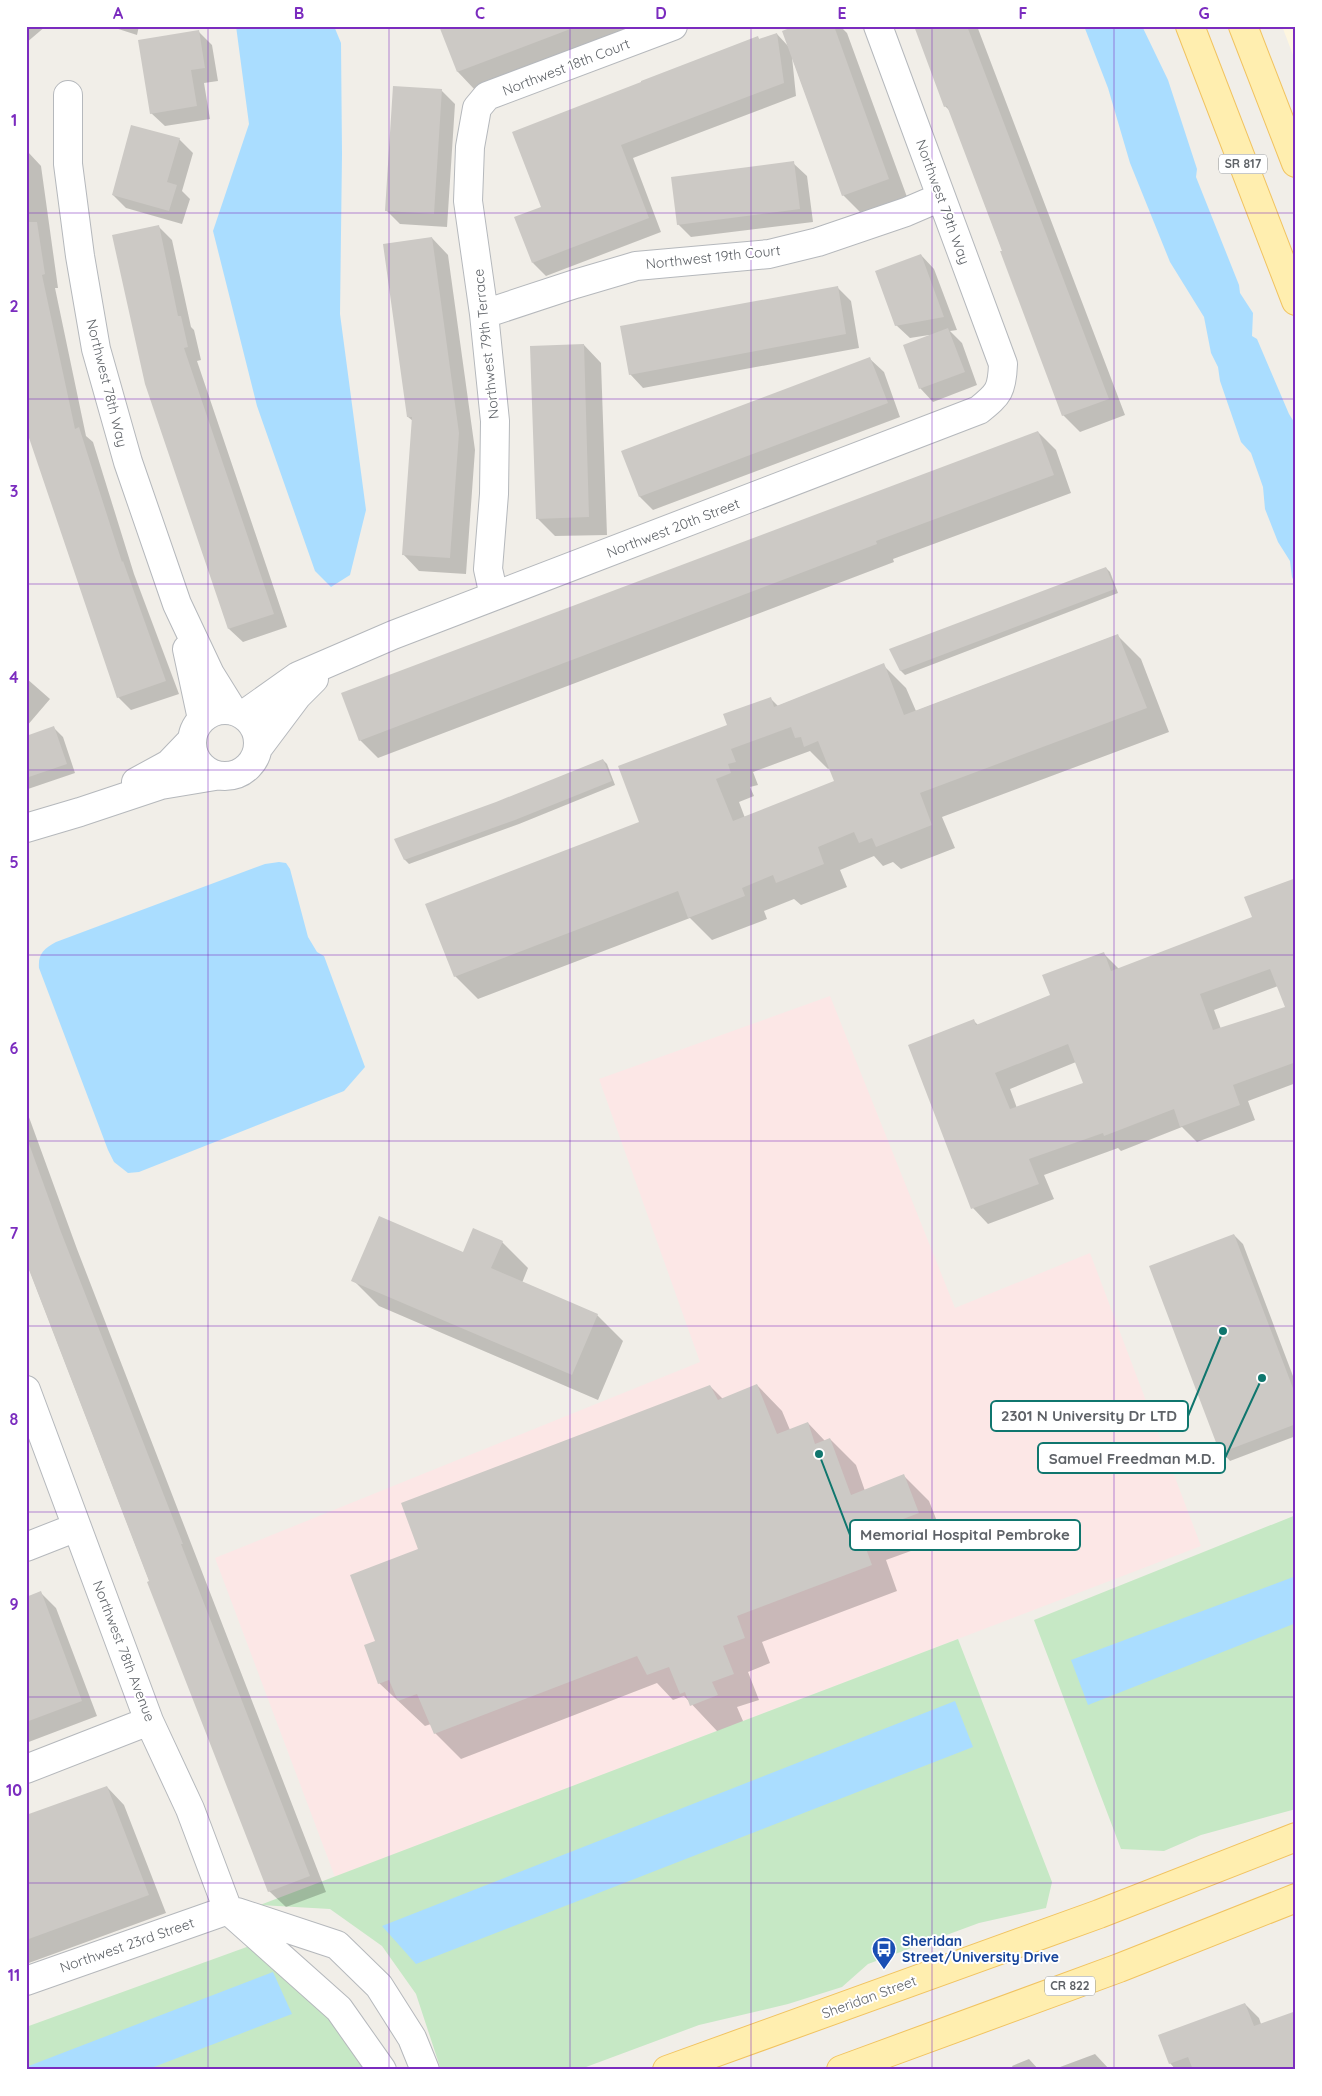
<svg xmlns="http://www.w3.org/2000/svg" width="1322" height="2096" font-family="Quicksand,sans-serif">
<rect width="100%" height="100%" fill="#f1eee8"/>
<path fill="#fef6e0" d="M1282,26h14v37z"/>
<path fill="#fce7e6" d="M830,996l125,312 135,-55 111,293 -866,331 -120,-319 485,-196 -101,-283z"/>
<path fill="#c6e8c5" d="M1296,1515v294l-95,26 -37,16 -43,-2 -87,-229z
M958,1639l94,243 -6,26 -67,15 -111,41 -26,23 -54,17 -89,21 -121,45h-137l-25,-76 -34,-48 -52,-37 -70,-4z
M255,1944l69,62 45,64h-343v-43z"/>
<path fill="#adf" d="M236,26h98l7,17 1,111 -2,160 26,196 -16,65 -19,12 -16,-16 -58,-165 -44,-175 36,-107z
M1084,26h58l26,54 29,89 -1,8 43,108 1,8 13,20 -1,23 5,3 32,75 7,11v161l-4,-9 -2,-16 -12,-19 -13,-33 -2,-22 -12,-34 -10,-11 -21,-61 -2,-14 -7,-14 -7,-36 -34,-55 -40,-99 -22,-75z
M279,862l7,1 4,6 18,68 9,15 7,4 41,111 -21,24 -205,81 -11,1 -14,-11 -6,-12 -69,-182c-1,-15 5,-19 17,-26l209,-78z
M1296,1576v47l-208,82 -17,-45z
M955,1701l18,46 -557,217 -34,-38z
M273,1972l19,42 -146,56h-120v-3z"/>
<path fill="#0003" fill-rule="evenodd" d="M26,26h20l-20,17z
M109,26h30l-2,9z
M442,26h195l-162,64 -17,-18z
M799,26h41l7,7 60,164 -46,16 -18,-18 -51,-138 4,39 -163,62 28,74 -115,44 -13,-13 10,-55 -29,-75 244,-95 2,2 17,-6 11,12z
M915,26h62l148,389 -45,17 -17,-17 -60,-163 -53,-141 -5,-5z
M198,31l14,14 6,36 -14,2 6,36 -45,7 -14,-13z
M441,90l14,14 -8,123 -47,-3 -14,-14z
M179,139l14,14 -11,38 8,8 -8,25 -56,-16 -13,-13z
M28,152l13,14 17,122h-3l31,148 7,6 41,132 45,120 -48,16 -13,-13 -92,-271z
M793,163l14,13 6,46 -122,15 -13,-13z
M158,226l14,14 19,87 3,3 7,30 -4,1 90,266 -44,15 -14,-13z
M432,238l16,17 27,195 -9,124 -47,-3 -16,-17 10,-133 -5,-4z
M921,255l13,14 23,61 -7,1 12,12 15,42 -44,17 -13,-14 9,-53 -19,3 -14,-13z
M837,287l14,14 8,47 -216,40 -13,-14z
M584,345l17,18 6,172 -52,1 -18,-18z
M870,359l14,13 16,45 -247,93 -13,-13 -17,-45z
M1038,432l18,18 15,43 -178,66 1,3 -516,196 -18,-18z
M1106,568l4,4 8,21 -213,82 -4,-4 -10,-21z
M1117,635l24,24 28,73 -227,85 13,31 -54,21 -8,-7 -10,4 -9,-10 -34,14 7,17 -46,18 -7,-6 -30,12 3,8 -55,21 -22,-22 -212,81 -23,-23 186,-154 88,-97 41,-27 8,8 105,-41 23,23 10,23zM810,751l18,18 2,-1 6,14 -91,36 -6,-16 15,-6 -4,-9 8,-2 -5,-13z
M26,678l24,21 -24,28z
M54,728l9,9 12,36 -47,16 -2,-2v-50z
M603,760l4,4 8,21 -96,39 -110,40 -4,-4 -9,-20 100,-37z
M1296,879v204l-48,18 7,19 -58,22 -15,-15 -61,24 -3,-3 -74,27 10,24 -66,25 -15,-16 1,-187 5,5 73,-30 51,-43 16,16 135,-51zM1278,986l8,22 -65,21 -7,-19zM1076,1062l9,22 -68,24 -7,-19z
M26,1109l51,140 249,643 -40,15 -17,-16 -243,-630z
M1234,1235l9,9 53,140v52l-66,25 -8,-9z
M502,1242l26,26 -6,15 75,32 26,26 -25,59 -219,-94 -26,-26 110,-27z
M757,1385l25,26 8,19 18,-7 17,18 5,-2 26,26 9,26 39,-15 25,25 15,38 -58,21 11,31 -135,51 8,21 -22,9 11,28 -22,7 6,14 -26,10 -33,-35 -11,4 -16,-17 -196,76 -26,-26 -4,-9 -6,2 -46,-43 -2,-41 43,-92 290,-164 13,13z
M41,1593l15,15 41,108 -71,27v-145z
M107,1787l17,18 42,108 -140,51v-148z
M1245,2004l14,14 2,6 35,46h-120l-6,-7z
M1095,2054l15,16h-58z
M1029,2059l10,11h-25l-2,-4z"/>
<path fill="#ccc9c5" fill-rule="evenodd" d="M439,26h133l1,2 -116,44z
M795,26h39l55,153 -47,17 -60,-165z
M914,26h53l142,373 -47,17 -62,-165h2l-55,-145 -3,1z
M199,30l6,38 -14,2 6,36 -47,8 -12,-74z
M777,33l7,50 -163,62 28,73 -117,45 -18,-46 27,-10 -29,-75 129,-50v-1l117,-45 1,3z
M393,86l49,3 -8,125 -49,-3z
M131,125l49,13 -13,44 10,3 -8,26 -57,-16z
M794,161l6,48 -123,16 -6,-48z
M26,222h11l8,52 -3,1 33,154 4,-2 43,135 1,-1 43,120 -49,17 -91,-269z
M159,225l19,91h3l7,31 -4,1 90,266 -46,15 -83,-245 -33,-149z
M432,237l27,196 -9,125 -48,-3 10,-138h-5l-24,-173z
M921,254l23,63 -49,9 -20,-55z
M838,286l8,48 -217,41 -9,-49z
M948,328l17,44 -46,17 -16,-44z
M584,344l5,173 -53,2 -6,-173z
M870,357l18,46 -249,94 -18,-46z
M1038,431l16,44 -178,66 1,3 -518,197 -18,-48z
M1106,567l9,22 -215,82 -11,-22z
M1118,634l29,74 -227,85 12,32 -56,22 -4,-9 -13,5 -5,-11 -36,15 6,17 -48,19 -3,-8 -31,13 3,8 -57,22 -10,-27 -224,86 -29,-73 214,-82 -21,-56 109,-41 -4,-11 48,-17 3,10 110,-44 20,52zM791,727l4,11 6,-1 3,10 14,-6 16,40 -101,40 -17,-42 15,-6 -3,-9 8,-2 -5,-13z
M54,726l13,38 -41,14v-42z
M603,759l9,22 -97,39 -111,40 -10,-21 102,-37z
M1296,878v184l-63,23 7,20 -60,22 -6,-18 -70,27 -1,-3 -74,26 10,25 -68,25 -63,-164 66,-26 2,6 74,-30 -8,-20 62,-23 7,19 141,-54 -8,-20zM1270,969l15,38 -72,23 -13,-36zM1068,1044l15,39 -73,26 -15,-36z
M28,1141l33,91 122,312h-2l129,332 -42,16 -121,-310 2,-1 -123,-319v-120z
M379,1216l84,36 10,-24 30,13 -12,27 107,46 -26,61 -221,-94z
M1234,1234l62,162v28l-76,29 -71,-187z
M757,1384l20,50 31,-12 7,22 15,-6 21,57 53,-21 15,39 -58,22 11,30 -135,51 8,22 -22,8 11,28 -22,8 6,13 -28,11 -5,-14 -5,2 -11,-27 -22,8 -10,-19 -203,78 -17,-40 -19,7 -9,-21 -11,4 -14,-39 11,-4 -25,-66 68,-26 -17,-46 309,-118 8,15z
M41,1591l41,110 -56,21v-125z
M107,1786l42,109 -123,45v-125z
M1245,2003l9,23 42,-15v59h-103l-5,-13 -19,7 -11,-29z"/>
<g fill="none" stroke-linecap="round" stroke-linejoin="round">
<defs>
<path id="minor" d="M68,95v69l12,92 16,93 32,113 49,142 33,70 23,37
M484,314l91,-30 61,-18 133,-12 49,-12 88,-30 35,-15
M494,596l-6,-27 6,-75 1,-73 -11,-107 -16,-113 2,-54 7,-39 10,-12 186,-70
M187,649l15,70
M192 743a33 33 0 1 1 66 0a33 33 0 1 1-66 0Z
M243,715l55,-39 95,-41 586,-225c20,-16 23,-20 24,-46l-125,-338
M258,748l39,-52 17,-17
M136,782l33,-18 23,-24
M26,828l54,-16 81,-27 54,-9
M26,1390l123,331 41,88 38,101 111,99 43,61
M26,1547l51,-20
M26,1769l123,-48
M237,1912l100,33 42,41 33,52 13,32
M26,1981l202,-71"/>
<path id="major" d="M1190,26l106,275
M1243,26l53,137
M667,2070l432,-156 197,-77
M841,2070l278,-102 177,-70"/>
</defs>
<use href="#minor" stroke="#b5b8bc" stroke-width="30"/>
<use href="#major" stroke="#f1c360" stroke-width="30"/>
<use href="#minor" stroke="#fff" stroke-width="28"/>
<use href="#major" stroke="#ffeeaf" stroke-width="28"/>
</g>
<path fill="none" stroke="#7b2cbf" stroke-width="1" stroke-opacity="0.55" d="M208,26v2044M389,26v2044M570,26v2044M751,26v2044M932,26v2044M1114,26v2044M26,213h1270M26,399h1270M26,584h1270M26,770h1270M26,955h1270M26,1141h1270M26,1326h1270M26,1512h1270M26,1697h1270M26,1883h1270"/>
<defs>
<symbol id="bus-pin" viewBox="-11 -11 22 30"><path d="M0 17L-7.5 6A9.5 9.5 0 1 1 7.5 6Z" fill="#1a4fb4" stroke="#fff"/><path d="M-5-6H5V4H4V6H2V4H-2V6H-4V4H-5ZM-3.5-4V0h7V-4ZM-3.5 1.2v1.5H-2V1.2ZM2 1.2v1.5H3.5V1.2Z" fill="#fff"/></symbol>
</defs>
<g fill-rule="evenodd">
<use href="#bus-pin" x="870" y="1935" width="28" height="38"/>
</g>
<g text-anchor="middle" stroke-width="4" stroke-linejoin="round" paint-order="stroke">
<g fill="#fff" stroke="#8f9295" stroke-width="1">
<rect x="1219" y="154.5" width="48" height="19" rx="4"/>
<rect x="1045" y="1976.5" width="50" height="19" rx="4"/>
</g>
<g font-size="12" font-weight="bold" fill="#5f6368">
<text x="1243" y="168">SR 817</text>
<text x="1070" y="1990">CR 822</text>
</g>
<g font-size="14" fill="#5f6368" stroke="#fff">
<text transform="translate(566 67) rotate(-21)" y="5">Northwest 18th Court</text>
<text transform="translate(943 202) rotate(70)" y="5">Northwest 79th Way</text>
<text transform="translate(713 257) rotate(-6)" y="5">Northwest 19th Court</text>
<text transform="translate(486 344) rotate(-96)" y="5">Northwest 79th Terrace</text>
<text transform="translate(107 383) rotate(76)" y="5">Northwest 78th Way</text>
<text transform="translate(673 528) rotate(-21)" y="5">Northwest 20th Street</text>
<text transform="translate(124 1651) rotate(69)" y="5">Northwest 78th Avenue</text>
<text transform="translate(127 1945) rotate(-19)" y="5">Northwest 23rd Street</text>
<text transform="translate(869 1997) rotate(-20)" y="5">Sheridan Street</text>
</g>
<g font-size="14" font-weight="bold" fill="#164399" stroke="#fff" text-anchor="start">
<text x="902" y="1946">Sheridan<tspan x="902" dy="16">Street/University Drive</tspan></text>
</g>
</g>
<path fill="none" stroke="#0f766e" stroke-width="2" d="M1223 1331L1188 1416M1262 1378L1225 1458M819 1454L850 1535"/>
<g fill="#0f766e" stroke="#fff" stroke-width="2">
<circle cx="1223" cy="1331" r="5"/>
<circle cx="1262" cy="1378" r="5"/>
<circle cx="819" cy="1454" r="5"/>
</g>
<g fill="#fff" stroke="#0f766e" stroke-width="2">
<rect x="991" y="1401" width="197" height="30" rx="5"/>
<rect x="1038" y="1443" width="187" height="30" rx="5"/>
<rect x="850" y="1520" width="230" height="30" rx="5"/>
</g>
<g font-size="15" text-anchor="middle" font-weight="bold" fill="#5f6368">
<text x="1089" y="1421">2301 N University Dr LTD</text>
<text x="1132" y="1464">Samuel Freedman M.D.</text>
<text x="965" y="1540">Memorial Hospital Pembroke</text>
</g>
<rect width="1322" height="2096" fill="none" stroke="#ffffff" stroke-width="55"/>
<rect x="28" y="28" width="1266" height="2040" fill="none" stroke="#7b2cbf" stroke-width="2"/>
<g font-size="16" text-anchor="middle" font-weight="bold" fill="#7b2cbf">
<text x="118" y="19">A</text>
<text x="299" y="19">B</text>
<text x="480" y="19">C</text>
<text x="661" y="19">D</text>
<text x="842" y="19">E</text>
<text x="1023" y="19">F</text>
<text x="1204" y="19">G</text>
<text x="14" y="126">1</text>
<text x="14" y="312">2</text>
<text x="14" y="497">3</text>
<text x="14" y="683">4</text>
<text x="14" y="868">5</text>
<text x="14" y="1054">6</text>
<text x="14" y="1239">7</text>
<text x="14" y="1425">8</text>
<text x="14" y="1610">9</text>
<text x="14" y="1796">10</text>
<text x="14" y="1981">11</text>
</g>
</svg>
